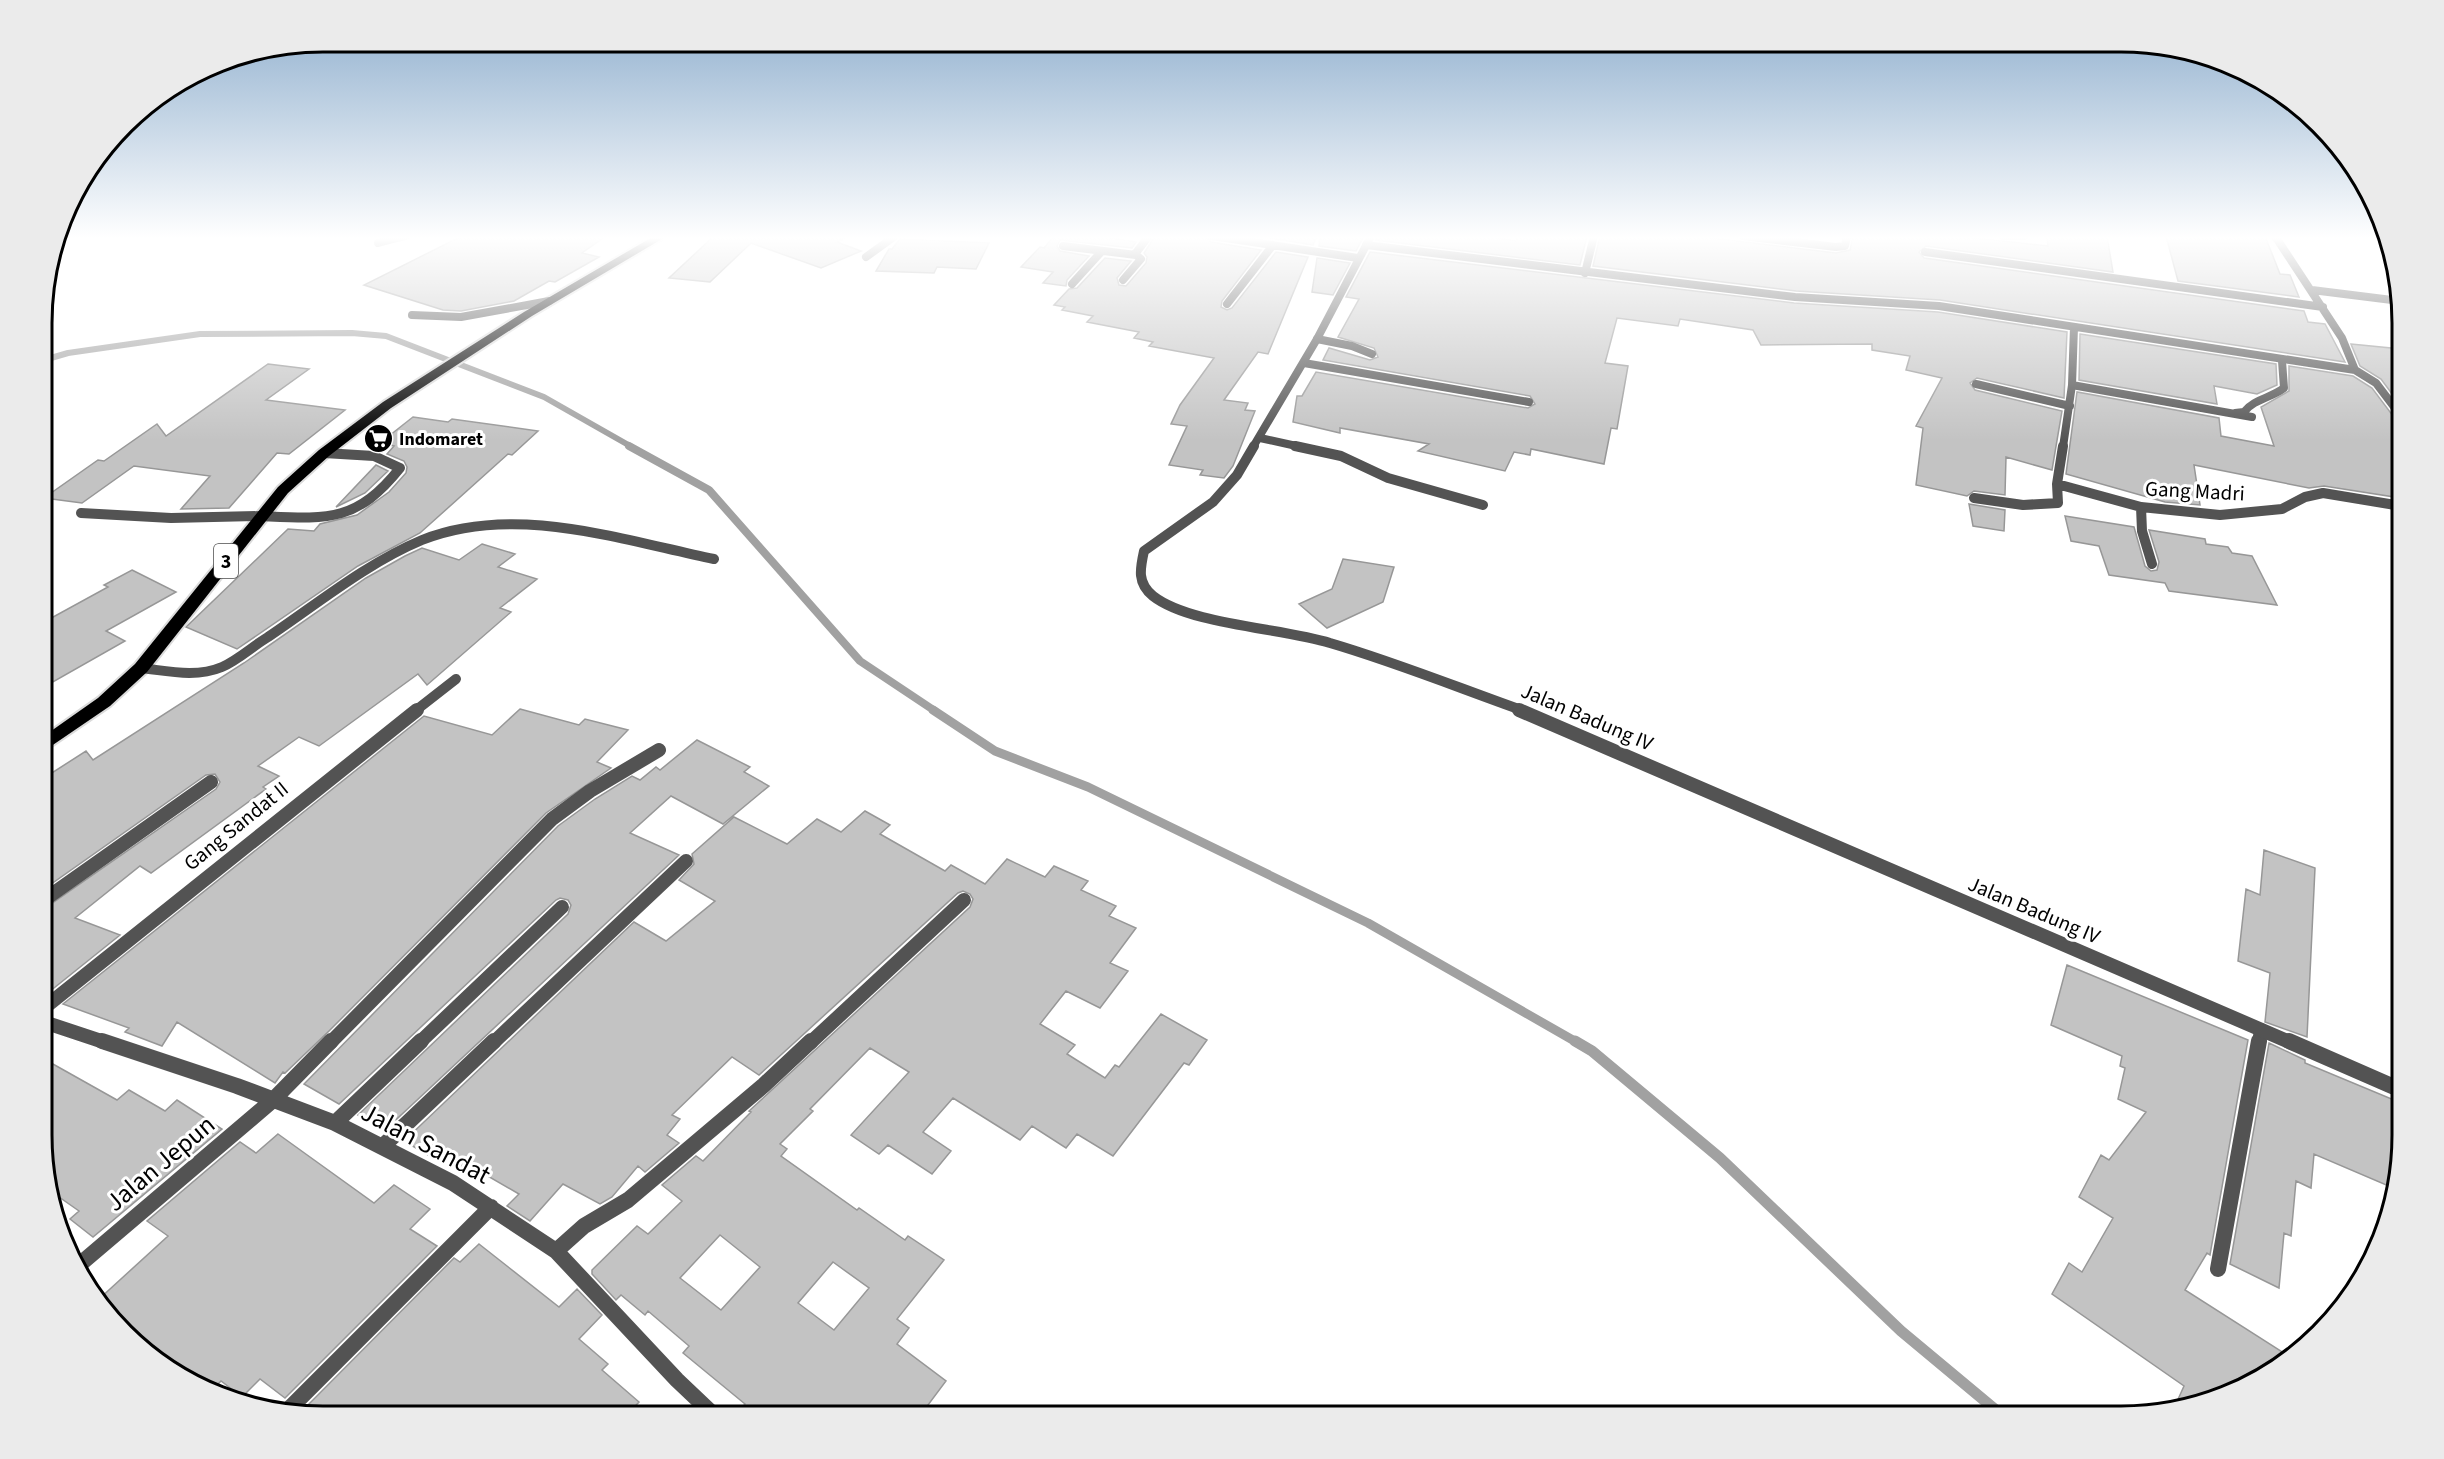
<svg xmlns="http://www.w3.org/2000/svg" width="2444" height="1459" font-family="'Source Sans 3',sans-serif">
<rect width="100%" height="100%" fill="#fff"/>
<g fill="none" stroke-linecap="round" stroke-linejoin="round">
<path stroke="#a1a1a1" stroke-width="6" d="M44,360l24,-7 132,-19 152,-1 34,3 158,61 88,50"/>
<path stroke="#a1a1a1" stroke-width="8" d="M629,446l80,44 151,171 75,50"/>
<path stroke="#a1a1a1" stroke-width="9" d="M933,710l62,41 93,36 280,136 210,120"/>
<path stroke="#a1a1a1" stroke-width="11" d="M1575,1041l17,10 128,107 181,173 102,85"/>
</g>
<path fill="#c3c3c3" stroke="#979797" stroke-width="1.5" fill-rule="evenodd" d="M462,236h144l-24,17 17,4 -44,25 -6,-1 -35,20 -53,10 -18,-1 -79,-25z
M714,236h134l-11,6 24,9 -40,17 -70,-25 -41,39 -41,-4z
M1054,236h46l36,6 -4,6 -72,-8 -3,6 3,5 29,5 -22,24 -1,6 -23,-3 10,-11 -32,-5 19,-20 4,1z
M1155,236h51l5,6 50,8 -39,51 -1,6 6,3 5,-2 44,-56 32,5 -40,97 -10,-2 -34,48 24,3 -3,7 10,1 -22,55 -9,12 -24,-3 3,-5 -34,-5 18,-39 -16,-2 9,-19 34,-47 -65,-12 4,-4 -19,-4 5,-6 -52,-10 6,-6 -31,-6 3,-3 -11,-2 15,-16 8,-1 28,-30 26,3 -14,17 2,7 7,1 20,-23 1,-6 -3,-4z
M1257,236h60l-4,9z
M1320,236h44l-8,15 -37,-5z
M1377,236h110l29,5 1,-5h70l-7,29 -204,-25z
M1600,236h96l140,17 14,-3 3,-14h104l91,10 -1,-10h60l6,36 -187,-26 -7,6 5,6 380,53 4,11 17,2 20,38 -405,-62 -144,-9 -203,-25z
M2166,236h99l15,38 10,1 9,22 -121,-16z
M900,239l89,4 -13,26 -39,-2 -3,6 -58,-2 13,-22h3z
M1370,252l424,51 144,9 129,20 -3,66 -87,-20 -7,5 5,7 87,21 -10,59 -46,-13 -1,38 -31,-4 -7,5 -51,-11 7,-57 -7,-2 26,-48 -36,-8 4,-14 -38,-6v-6l-111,1 -8,-15 -73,-11 -2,7 -61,-8 -12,45 23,3 -11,63 -6,-1 -7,36 -73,-15 -1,6 -16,-3 -9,19 -87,-20 11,-7 -89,-16v5l-47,-11 4,-26h5l14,-24 212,36 7,-4 -5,-8 -207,-36 6,-12 41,12 8,-3 -4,-9 -36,-11 21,-38 -13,-2z
M1317,258l33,5 -17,32 -21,-3z
M2080,334l196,30 1,21 -20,9 -43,-8 3,18 -138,-24z
M2351,344l50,5v57l-20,-27 -21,-13z
M268,364l41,5 -43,31 79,10 -56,44 -12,-1 -48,55 -48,1 29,-33 -76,-10 -52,37 -38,-5 54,-38 6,1 53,-37 9,12z
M2289,366l64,10 19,12 24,32 5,2v76l-77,-12 -15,2 -115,-23 6,40 -35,-3 -99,-28 11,-82 142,26 2,18 53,10 -13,-39 28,-16z
M413,417l35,5 4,-3 86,12 -26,24 -4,-1 -88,79 -62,33 -121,83 -51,-22 102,-98 26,2 6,-7 37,-9 32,-23 17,-19 1,-6 -3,-6 -17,-7 7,-8 -14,-3z
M376,465l12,6 -23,22 -29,14z
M1969,504l36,6 -1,21 -31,-5z
M2065,516l69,11 11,39 6,5 6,-1 2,-8 -10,-32 56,9 1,5 22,3 4,6 20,3 25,49 -108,-14 -4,-8 -56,-8 -10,-29 -28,-5z
M482,544l33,10 -17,13 39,12 -37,29 11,4 -84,73 -9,-11 -99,72 -20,-9 -41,29 21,10 -16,11 3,2 -115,84 -11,-7 -65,52 45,17 -76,61v-87l172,-120 4,-7 -5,-8 -9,1 -162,114v-111l42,-27 7,9 151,-97 122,-85 39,-22 17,-8 37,12z
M1343,559l51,8 -11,35 -56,26 -28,-24 33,-15z
M132,570l44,22 -70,39 19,10 -81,46v-65l64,-35 -4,-2z
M520,709l59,16 6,-6 43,11 -31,32 14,6 -65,45 -217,218 -44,42 -2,-1 -8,11 -98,-61 -15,24 -37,-14 4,-4 -66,-24 361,-288 68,19z
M697,740l53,27 -6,5 25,14 -46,38 -52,-28 -41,37 49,22 -294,275 -27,-15 210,-201 3,-9 -3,-5 -8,-2 -4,2 -217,204 -35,-20 254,-258 37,-27 37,-23 8,4 16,-13 4,3z
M865,811l25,14 -10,9 65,37 6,-6 34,19 22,-25 38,18 9,-11 34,15 -7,9 35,16 -7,10 27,12 -26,35 18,8 -28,37 -34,-17 -26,33 35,21 -8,9 38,24 10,-13 4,2 42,-53 46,26 -18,25 -5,-2 -71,93 -36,-22 -11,14 -34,-22 -12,14 -67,-42 -30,34 28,19 -19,23 -44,-29 -9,9 -28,-19 58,-63 -39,-24 -60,61 3,2 -33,33 7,5 -6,7 76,54 2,-2 46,32 3,-4 36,24 -47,59 12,9 -12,16 49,37 -27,36h-165l-12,-10 3,-3 -62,-51 6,-7 -41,-35 -3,4 -24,-20 -5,5 -24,-26v-4l45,-44 11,8 34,-33 -20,-16 34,-29 7,5 48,-49 -2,-1 221,-204 3,-8 -3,-5 -7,-3 -5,2 -199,182 -27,-18 -60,58 8,4 -13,16 12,8 -34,29 -7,-6 -26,31 -12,7 -37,-20 -33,37 -23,-15 12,-12 -45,-26 -3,4 -39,-22 -4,5 -24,-14 230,-219 32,19 49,-40 -36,-21 15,-16 -2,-10 42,-37 53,27 30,-25 24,13zM720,1235l40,32 -39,43 -41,-32zM833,1262l36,26 -35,42 -36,-27z
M2264,850l51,18 -8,169 -42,-15 5,-49 -32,-12 8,-72 14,6z
M2067,965l181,75 -38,215 -3,-2 -22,37 105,67 -28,22 -87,27 9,-20 -132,-92 17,-31 13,9 31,-54 -34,-21 22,-42 8,5 37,-48 -28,-13 7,-31 -5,-2 2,-10 -71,-31z
M2269,1043l36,17v3l89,37 -1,39 4,2 -1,31 -5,15 -77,-33 -3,34 -15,-7 -5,55 -7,-3 -5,55 -49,-24z
M44,1059l73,41 12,-10 36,21 12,-11 45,29 -129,108 -23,-18 9,-8 -27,-19 -8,-20z
M278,1134l96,69 20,-18 36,24 -20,20 27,17 -152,152 -25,-19 -18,18 -21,-16 -10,10 -29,-12 -84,-79 70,-64 -21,-15 93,-79 16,11z
M479,1244l80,63 18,-18 25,26 -23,24 29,25 -6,6 37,32 -14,15h-302l-22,-5 153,-154 6,4z"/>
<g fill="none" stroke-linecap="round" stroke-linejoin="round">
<defs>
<path id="trunk" d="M654,236h13l-135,80 -141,92 -62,48 -41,37 -141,179 -37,34 -66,45v-15l54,-38 37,-34 143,-177 41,-37 64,-48 141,-90z"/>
</defs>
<use href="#trunk" stroke="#dbdbdb" stroke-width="4"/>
<path stroke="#535353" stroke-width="8" d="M1743,236l93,11 9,-1 2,-10
M2003,236h21
M412,315l49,2 88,-16"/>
<path stroke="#535353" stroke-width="10" d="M261,516c66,3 95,7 139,-48l-26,-12 -50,-3"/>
<path stroke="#535353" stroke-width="8" d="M1212,236l146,22
M378,243l27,-7
M1366,245l429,52 144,9 416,64 -13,-32 -67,-102
M1063,246l73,9
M1925,252l398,55
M866,257l29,-21
M1585,273l9,-37
M1123,280l18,-21 -6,-5 14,-18
M1072,284l30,-33
M2312,290l88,11
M1227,304l46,-59
M1317,339l35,7 20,8
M1304,363l225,39
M2355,370l21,13 25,33
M1976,384l94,22
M2072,385l180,32
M2235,413l9,-1c10,-13 27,-14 40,-24l-2,-27
M1260,438l41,9
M2063,447l9,-62 2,-58"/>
<path stroke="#535353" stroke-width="10" d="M1295,446l46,10 47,22 95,27
M2057,484l84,23 79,8 62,-6 23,-12 18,-4 78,13
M1974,498l49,7 35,-2 -1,-19 6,-38
M2141,507l1,24 10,33
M81,513l90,5 90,-2
M141,668c27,3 55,10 81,-1 16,-7 31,-21 46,-30 49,-33 99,-74 154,-97 93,-37 199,0 292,19
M415,711l41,-32"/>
<path stroke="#535353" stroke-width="14" d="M44,900l167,-118
M44,1008l373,-298
M44,1022l63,21
M330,1043l222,-224 38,-28 69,-41
M419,1043l143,-136
M493,1043l193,-182
M810,1043l154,-143
M2259,1043l2,-13"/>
<path stroke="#535353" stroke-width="16" d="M102,1041l135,45 98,37 118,60 103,68 121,129 39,37
M335,1123l86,-82
M383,1146l111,-105
M556,1251l28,-25 44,-26 136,-115 47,-44
M79,1265l194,-165 58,-59
M2218,1269l41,-228
M286,1412l205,-205"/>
<path stroke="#535353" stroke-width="8" d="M1253,447l64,-108 54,-103"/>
<path stroke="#535353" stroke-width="10" d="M1254,446l-17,29 -24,27 -69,49c-4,18 -7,32 9,45 37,29 130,32 177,47 65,19 129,45 194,68"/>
<path stroke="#535353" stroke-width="14" d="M1519,710l773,333"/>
<path stroke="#535353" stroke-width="16" d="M2289,1041l112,49"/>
<use href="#trunk" fill="#000" fill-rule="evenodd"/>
</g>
<linearGradient id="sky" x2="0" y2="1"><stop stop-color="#8baccc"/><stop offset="0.54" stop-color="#fff"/><stop offset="1" stop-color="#fff" stop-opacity="0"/></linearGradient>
<rect width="2444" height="441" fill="url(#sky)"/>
<defs>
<symbol id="supermarket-disc" viewBox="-11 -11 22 22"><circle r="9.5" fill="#000" stroke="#fff"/><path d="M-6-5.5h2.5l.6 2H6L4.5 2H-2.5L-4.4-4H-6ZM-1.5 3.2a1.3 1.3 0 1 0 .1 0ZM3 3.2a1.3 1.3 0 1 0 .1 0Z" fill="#fff"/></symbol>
</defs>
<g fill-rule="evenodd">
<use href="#supermarket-disc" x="362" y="422" width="33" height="33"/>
</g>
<g text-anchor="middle" stroke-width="6" stroke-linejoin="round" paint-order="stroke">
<g font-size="18" font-weight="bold" fill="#000" stroke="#fff" text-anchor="start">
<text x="399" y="445">Indomaret</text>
</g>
<rect fill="#fff" stroke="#4c4c4c" stroke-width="1.5" x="214" y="544" width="24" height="34" rx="4.5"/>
<g font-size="20" font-weight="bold" fill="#000">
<text x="226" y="568">3</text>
</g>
<g font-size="21" fill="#000" stroke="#fff">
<text transform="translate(2195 491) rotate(3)" y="7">Gang Madri</text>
<text transform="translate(1587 717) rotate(23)" y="7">Jalan Badung IV</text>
<text transform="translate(236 826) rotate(-39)" y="7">Gang Sandat II</text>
<text transform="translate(2034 910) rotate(23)" y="7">Jalan Badung IV</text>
</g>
<g font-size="26" fill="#000" stroke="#fff">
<text transform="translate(426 1143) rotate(28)" y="9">Jalan Sandat</text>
<text transform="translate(160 1163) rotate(-40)" y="9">Jalan Jepun</text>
</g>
</g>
<path d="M0 0H2444V1459H0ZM323 52H2121A271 271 0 0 1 2392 323V1135A271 271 0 0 1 2121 1406H323A271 271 0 0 1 52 1135V323A271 271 0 0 1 323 52Z" fill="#ebebeb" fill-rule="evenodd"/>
<path fill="none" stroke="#000" stroke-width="3" d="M323 52H2121A271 271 0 0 1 2392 323V1135A271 271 0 0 1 2121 1406H323A271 271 0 0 1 52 1135V323A271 271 0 0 1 323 52Z"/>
</svg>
